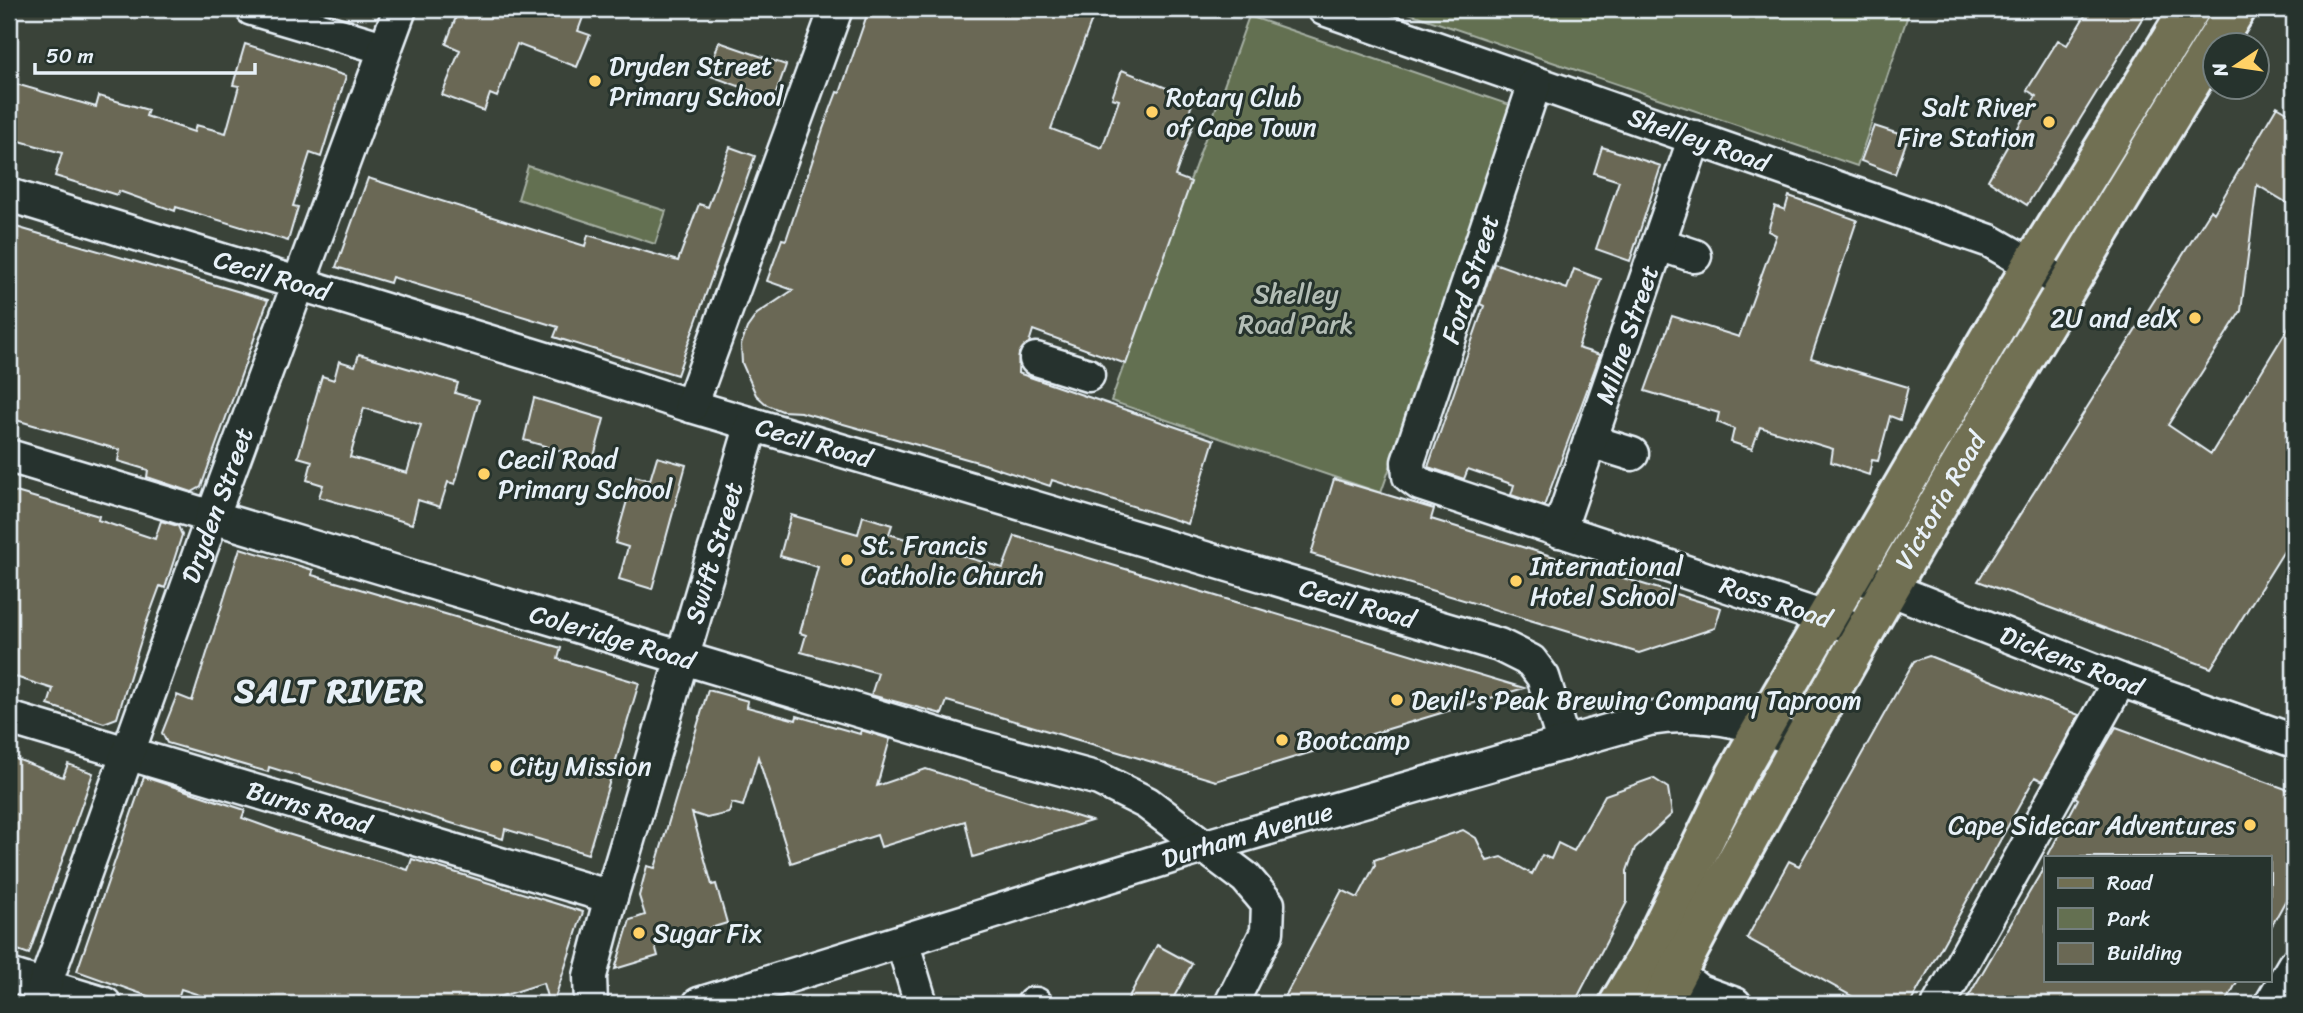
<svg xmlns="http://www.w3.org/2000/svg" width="2303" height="1013" font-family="Sriracha,sans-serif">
<rect width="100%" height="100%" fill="#3a4339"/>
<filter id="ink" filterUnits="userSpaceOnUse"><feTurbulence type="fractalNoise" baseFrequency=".0143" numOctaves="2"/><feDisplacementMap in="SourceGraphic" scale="14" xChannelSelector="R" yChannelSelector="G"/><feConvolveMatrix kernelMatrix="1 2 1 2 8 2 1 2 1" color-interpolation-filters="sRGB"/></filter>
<g filter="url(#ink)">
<path fill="#647051" stroke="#a6b0a4" stroke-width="2" d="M1397,9h513l-53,157z
M1249,16l267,91 -135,386 -270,-92z
M528,166l138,45 -11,33 -137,-45z"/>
<path fill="#6a6854" stroke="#e8f1f8" stroke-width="2" fill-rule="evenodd" d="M459,9h127l-8,22 12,4 -13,32 -60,-23 -20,53 -7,-3 -6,17 -42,-16 18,-45 -14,-6z
M869,9h227l-45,120 51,19 17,-48 -7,-2 10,-28 72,29 -9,24 8,2 -18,51 16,6 -65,182 -93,-34 -4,13 -10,10 -1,20 196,67 -26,84 -136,-44 -2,6 -69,-23 -180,-51 -19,-1 -15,-6 -11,-10 -14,-32 -1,-18 6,-17 10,-14 36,-24 -26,-9 15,-42 4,1 37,-111 14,-37 3,1z
M2089,9h59l-121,196 -39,-25 48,-84 -9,-6 31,-50 9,5z
M719,42l67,23 -12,34 -66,-24z
M245,44l101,32 -25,81 -11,-4 -17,53 5,1 -10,34 -112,-34 -1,4 -56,-20 -2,4 -62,-19 7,-23 -53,-15v-56l87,25 3,-11 49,14 -2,6 48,16 2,-7 30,8 13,-47 -6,-1z
M2277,106l17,10v91l-37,-22 -16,126 -73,114 43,29 83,-136v217l-83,133 -233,-87 233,-371 3,3z
M1874,126l34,11 -13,37 -34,-13z
M730,147l25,9 -78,219 -123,-38 4,-10 -166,-50 -2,6 -54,-16 32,-89 217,68 3,-11 90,26 21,-57 9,3z
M1602,147l59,19 -31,95 -34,-12 23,-68 -25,-8z
M1789,196l68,24 -46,138 97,29 -8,33 -10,-4 -12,45 -6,-1 -3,15 -38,-13 2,-13 -73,-22 -8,22 -21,-7 3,-13 -17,-7 2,-9 -74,-22 27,-75 67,21 37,-102 -8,-4 7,-25 10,4z
M9,225l259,75 -67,187 -9,5 -45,-15 1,-7 -30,-9 2,-11 -111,-32z
M1494,263l73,26 7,-20 27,10 -23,69 22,7 -56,151 -33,-11 3,-10 -46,-16 -4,10 -36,-12 56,-161 -4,-2z
M359,354l99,29 -3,10 24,7 -24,84 -7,-2 -8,25 -22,-7 -6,24 -93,-27 4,-12 -16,-5 5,-19 -14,-4 24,-81 12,4 5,-19 16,5zM364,408l57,17 -14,48 -57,-16z
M534,398l70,21 -11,41 -69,-20z
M657,457l29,8 -34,124 -33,-10 9,-32 -13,-4 19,-67 16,4z
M1334,479l100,30 -3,10 290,89 -6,20 -76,25 -328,-99z
M9,490l90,26 -1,4 57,19 6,-18 17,5 4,9 -17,53 -5,-2 -14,38 -29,94 -13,5 -56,-18 5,-16 -44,-14z
M791,515l67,19 5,-18 29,9 -3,9 114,34 12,-32 509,152 -308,93 -269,-80 -5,13 -71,-19 7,-22 -77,-21 5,-17 -6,-2 18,-66 -38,-11z
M240,548l73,22 -1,5 249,73 -3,11 81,24 -51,171 -83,-25 -2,10 -234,-72 -1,5 -101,-29 -5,-10 15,-38 15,6z
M1929,656l150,59 -36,66 -8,-4 -125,227h-44l-119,-66 42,-77 10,5 115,-205z
M708,690l40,11 -1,6 49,13 1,-4 63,18 1,-4 29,9 -13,47 49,-17 165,52 -118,36 -8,-36 -84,26 -4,-12 -86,28 -33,-106 -15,49 -11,-3 -3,10 -22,5 -15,-5 20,72 4,-1 11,39 -72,22 3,11 -43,13 15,-49 15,-5 -6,-19 8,-30 8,2z
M2116,727l178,65v93l-24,44v-72h-223l31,-58 -3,-2z
M9,756l54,21 5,-13 25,9 -64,181 -20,-7z
M144,777l101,33 -3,8 39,14 127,38 4,-11 171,53 -30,92h-4l-6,-21 -66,21h-250l-46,-15 -5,15h-6l-93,-33z
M1653,778l15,10 4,26 -37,34 -8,23v31l-53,102h-293l61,-114 16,8 17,-33 -1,-5 89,-30 13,8 11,23 15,-4 30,17 10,-19 9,4 7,-16 16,8 31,-56z
M2046,864v116h192l-13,24h-261z
M1157,945l35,19 -22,40h-45z"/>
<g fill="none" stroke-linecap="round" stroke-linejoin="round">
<defs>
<g id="minor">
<path d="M252,9l132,39"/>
<path id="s1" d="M1324,9l666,232 76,44"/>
<path id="s2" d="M1535,83l-127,379 1,14 11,8 429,142"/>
<path id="s3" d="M9,195l537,164 145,47 808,239 32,16 12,16 21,67"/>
<path d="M1659,244l36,12"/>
<path d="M1036,359l52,16"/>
<path d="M691,406l145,-397"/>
<path d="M1590,441l42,13"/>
<path id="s4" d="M9,456l961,288 129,35 48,24 99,75 22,26 -1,28 -36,72"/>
<path id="s5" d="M1559,531l136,-394"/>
<path id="s6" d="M1867,580l253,100 174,61"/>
<path id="s7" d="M9,718l602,179"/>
<path d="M902,941l19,63"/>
<path d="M1657,963l19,10 23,18 36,13"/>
<path d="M9,975l96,29"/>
<path id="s8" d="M38,1004l174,-486 188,-509"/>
<path id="s9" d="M591,1004l-1,-28 21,-79 141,-473"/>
<path id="s10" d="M699,1004l504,-157 446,-128c52,-9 103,3 152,23"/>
<path d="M1033,1004h3"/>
<path d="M1939,1004l181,-324"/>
<path d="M2271,1004l23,-39"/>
</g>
<g id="major">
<path d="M1619,1004l28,-47 89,-182 43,-76 253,-434 158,-256"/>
<path id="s11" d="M1660,1004c178,-339 375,-669 576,-995"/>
</g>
</defs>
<use href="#minor" stroke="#e8f1f8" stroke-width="37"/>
<use href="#major" stroke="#e8f1f8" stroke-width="44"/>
<use href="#minor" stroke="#26332d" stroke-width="32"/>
<use href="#major" stroke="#716f52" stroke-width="38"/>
</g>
</g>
<g fill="#ffd166" stroke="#26332d" stroke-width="2.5">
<circle cx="595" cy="81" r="7"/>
<circle cx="1152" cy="112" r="7"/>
<circle cx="2049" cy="122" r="7"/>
<circle cx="2195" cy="318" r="7"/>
<circle cx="484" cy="474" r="7"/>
<circle cx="847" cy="560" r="7"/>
<circle cx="1516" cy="581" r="7"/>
<circle cx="1397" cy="700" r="7"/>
<circle cx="1282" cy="740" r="7"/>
<circle cx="496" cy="766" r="7"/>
<circle cx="2250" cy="825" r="7"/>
<circle cx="639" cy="933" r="7"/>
</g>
<g text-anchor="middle" stroke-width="6" stroke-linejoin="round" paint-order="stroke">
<g font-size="26" fill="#e8f1f8" stroke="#26332d" text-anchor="start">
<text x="609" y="75">Dryden Street<tspan x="609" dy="30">Primary School</tspan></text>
<text x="1166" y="106">Rotary Club<tspan x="1166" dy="30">of Cape Town</tspan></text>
<text x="2035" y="116" text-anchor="end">Salt River<tspan x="2035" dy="30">Fire Station</tspan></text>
<text x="2181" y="327" text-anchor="end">2U and edX</text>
<text x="498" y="468">Cecil Road<tspan x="498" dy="30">Primary School</tspan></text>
<text x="861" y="554">St. Francis<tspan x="861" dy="30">Catholic Church</tspan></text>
<text x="1530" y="575">International<tspan x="1530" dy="30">Hotel School</tspan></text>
<text x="1411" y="709">Devil's Peak Brewing Company Taproom</text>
<text x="1296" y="749">Bootcamp</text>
<text x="510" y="775">City Mission</text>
<text x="2236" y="834" text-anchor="end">Cape Sidecar Adventures</text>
<text x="653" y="942">Sugar Fix</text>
</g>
<g font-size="26" fill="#e8f1f8" stroke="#26332d">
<text dy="9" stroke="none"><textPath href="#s1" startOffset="397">Shelley Road</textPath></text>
<text dy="9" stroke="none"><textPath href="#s3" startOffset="275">Cecil Road</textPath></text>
<text transform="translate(1470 279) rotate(-72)" y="9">Ford Street</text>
<text dy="9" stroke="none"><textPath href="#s5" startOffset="208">Milne Street</textPath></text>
<text dy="9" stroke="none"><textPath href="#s3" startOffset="842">Cecil Road</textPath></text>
<text dy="9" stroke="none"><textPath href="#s11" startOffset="576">Victoria Road</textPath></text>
<text dy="9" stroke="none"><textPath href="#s8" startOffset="530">Dryden Street</textPath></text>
<text dy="9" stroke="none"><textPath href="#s9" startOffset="469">Swift Street</textPath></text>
<text dy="9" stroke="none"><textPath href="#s2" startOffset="802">Ross Road</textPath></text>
<text dy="9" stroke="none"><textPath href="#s3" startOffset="1409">Cecil Road</textPath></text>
<text dy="9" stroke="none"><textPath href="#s4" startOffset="630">Coleridge Road</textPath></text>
<text dy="9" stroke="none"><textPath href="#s6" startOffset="220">Dickens Road</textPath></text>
<text dy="9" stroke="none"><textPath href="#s7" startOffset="313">Burns Road</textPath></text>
<text dy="9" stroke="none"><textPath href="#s10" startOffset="574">Durham Avenue</textPath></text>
</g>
<g font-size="26" fill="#b3bdb5" stroke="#26332d">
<text x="1296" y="303">Shelley<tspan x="1296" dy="30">Road Park</tspan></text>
</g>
<g font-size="33" font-weight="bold" letter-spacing="2" fill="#e8f1f8" stroke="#26332d">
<text x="330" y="702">SALT RIVER</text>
</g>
</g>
<rect width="2303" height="1013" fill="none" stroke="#26332d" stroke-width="35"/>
<rect x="18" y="18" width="2268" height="978" fill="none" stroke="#e8f1f8" stroke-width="2.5" filter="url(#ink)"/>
<rect x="2044" y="856" width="228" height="126" fill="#26332d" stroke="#747f7e" stroke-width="2"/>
<rect x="2058" y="878" width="35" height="10" fill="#716f52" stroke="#747f7e" stroke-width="2"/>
<text x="2107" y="890" font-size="21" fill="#e8f1f8">Road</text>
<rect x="2058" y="908" width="35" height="21" fill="#647051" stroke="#747f7e" stroke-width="2"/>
<text x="2107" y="926" font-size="21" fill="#e8f1f8">Park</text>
<rect x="2058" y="943" width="35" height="21" fill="#6a6854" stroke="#747f7e" stroke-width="2"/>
<text x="2107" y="960" font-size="21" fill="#e8f1f8">Building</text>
<g transform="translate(2236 66) rotate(257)"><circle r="33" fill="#26332d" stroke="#747f7e" stroke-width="2"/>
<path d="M0-5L12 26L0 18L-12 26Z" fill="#ffd166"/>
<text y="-10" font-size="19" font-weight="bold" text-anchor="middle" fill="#e8f1f8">N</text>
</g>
<path d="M35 63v10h220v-10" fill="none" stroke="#e8f1f8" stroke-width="3.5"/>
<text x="46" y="63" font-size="21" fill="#e8f1f8" stroke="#26332d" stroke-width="5" paint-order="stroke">50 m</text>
</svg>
